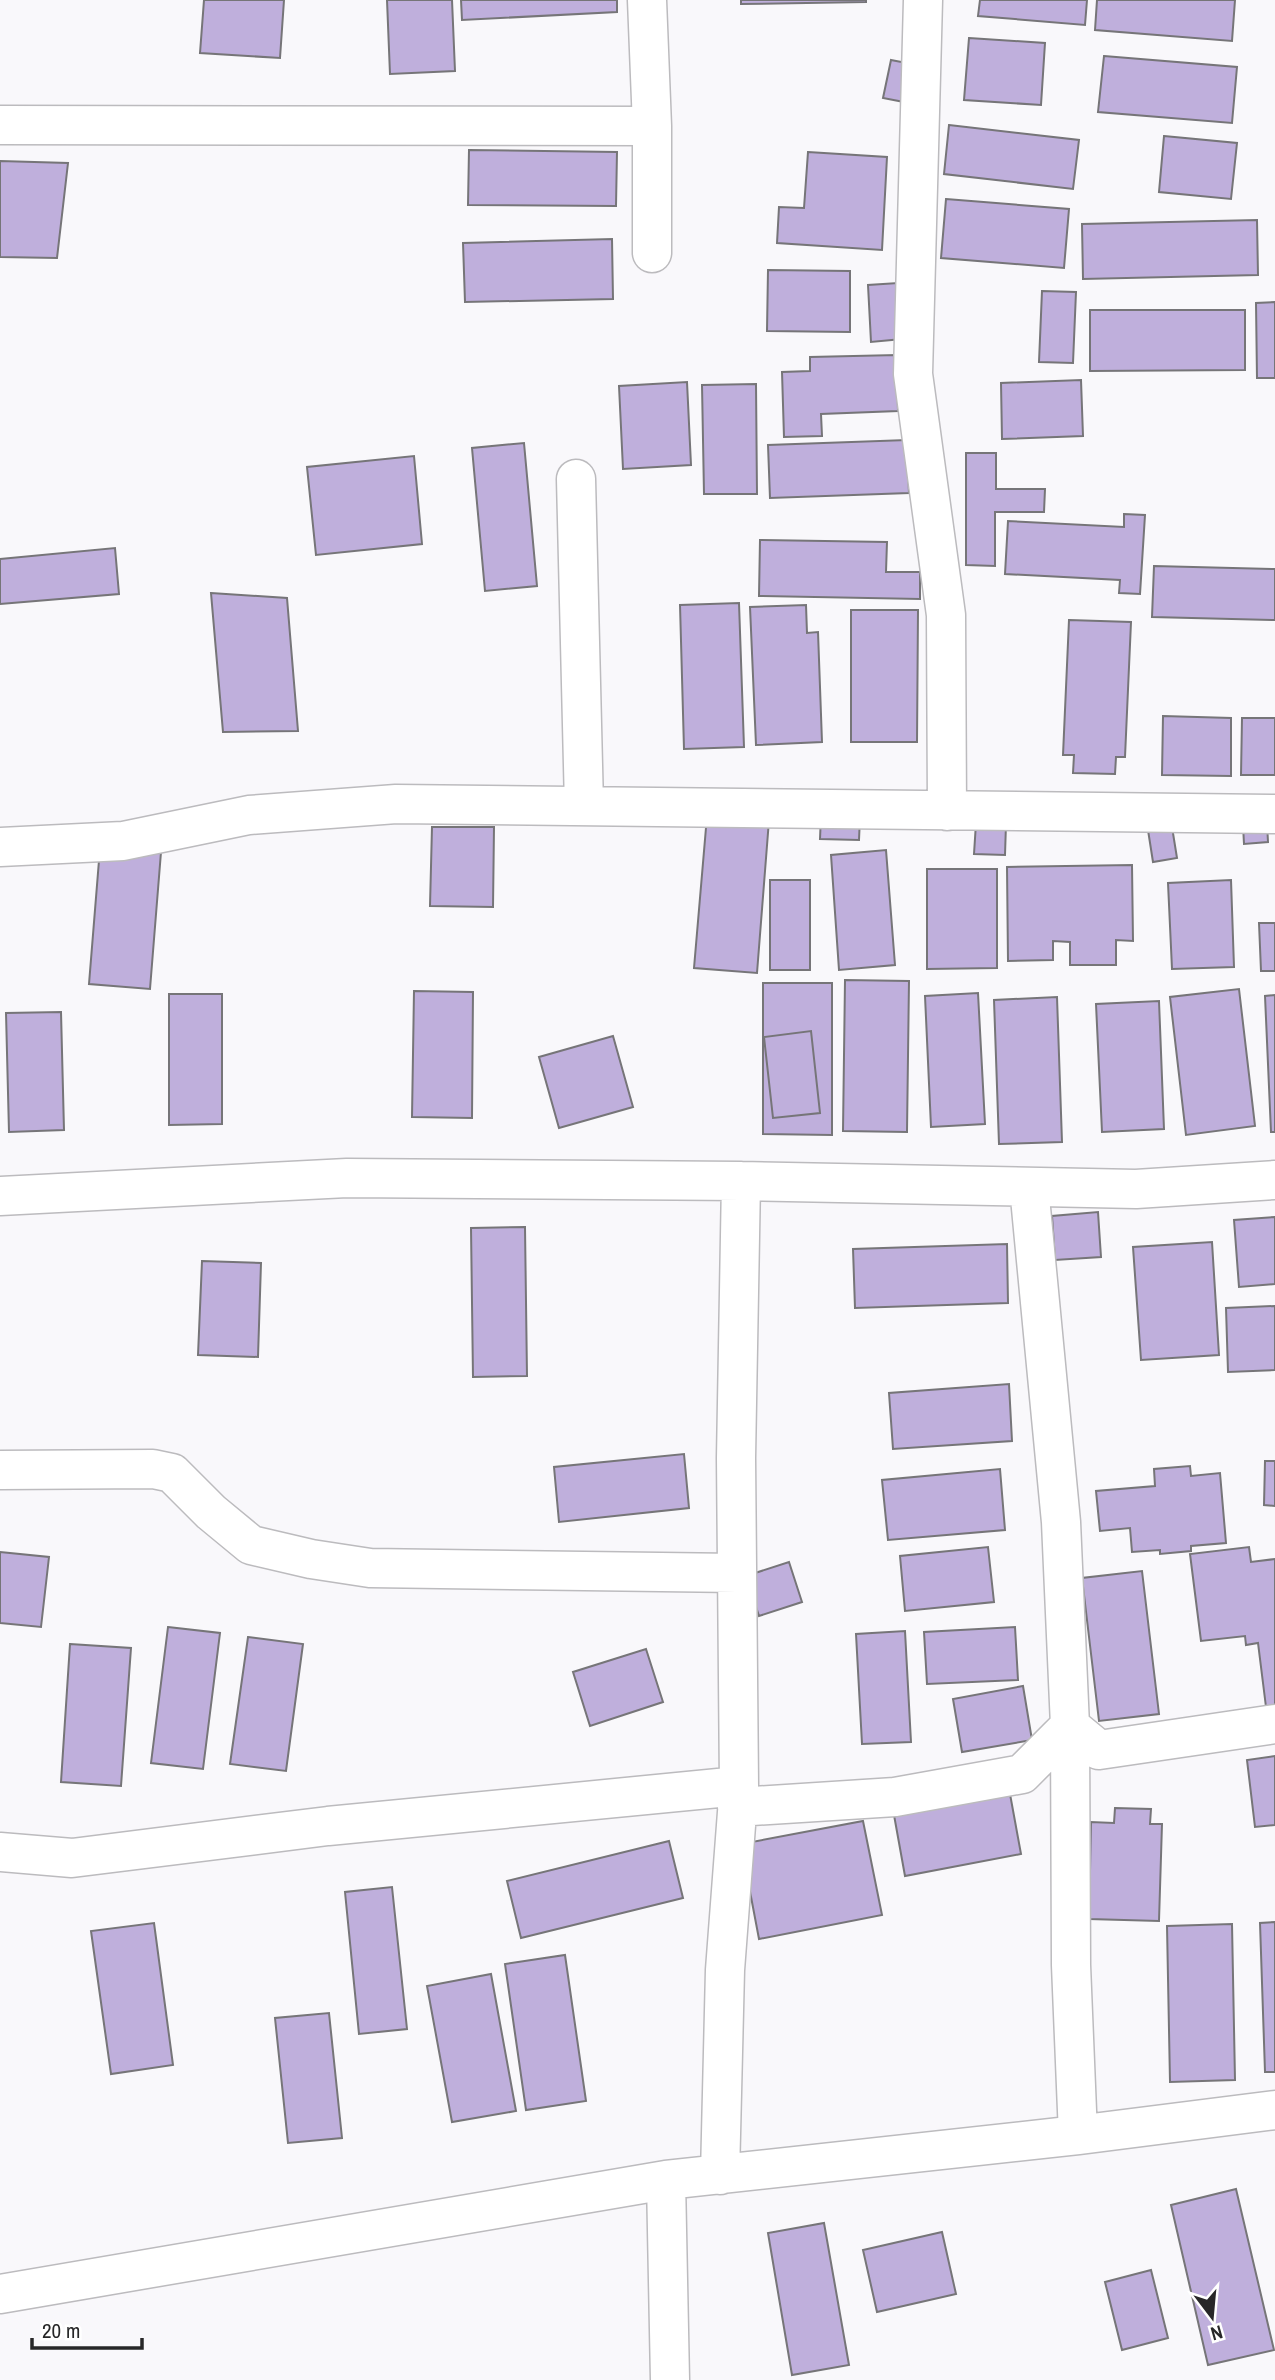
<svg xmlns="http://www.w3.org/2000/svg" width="1275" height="2380" font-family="'Archivo Narrow',sans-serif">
<rect width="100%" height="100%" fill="#f9f8fb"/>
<path fill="#bfafdc" stroke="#767578" stroke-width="2" d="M204,0h80l-4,58 -80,-5z
M387,0h65l3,71 -65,3z
M461,0h156v12l-155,8z
M741,0h125v2l-125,2z
M980,0h107l-2,25 -107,-9z
M1097,0h138l-3,41 -137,-11z
M969,38l76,5 -4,62 -77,-5z
M1104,56l133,11 -5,56 -134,-11z
M891,60l21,4 -8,38 -21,-4z
M949,125l130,15 -6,49 -129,-15z
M1164,136l73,7 -6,56 -72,-7z
M469,150l148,2 -1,54 -148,-1z
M808,152l79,5 -5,93 -105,-7 2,-36 25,1z
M0,161l68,2 -11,95 -57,-1z
M946,199l123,10 -5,59 -123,-10z
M1257,220l1,55 -175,4 -1,-55z
M612,239l1,60 -148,3 -2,-59z
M768,270l82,1v61l-83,-1z
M898,283l4,56 -31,3 -3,-57z
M1042,291l34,1 -3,71 -34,-1z
M1275,302v76h-18l-1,-75z
M1090,310h155v60l-155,1z
M897,355l1,56 -77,3 1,22 -38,1 -2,-65 28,-1v-14z
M1081,380l2,56 -81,3 -1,-56z
M687,382l4,83 -68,4 -4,-83z
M756,384l1,110h-53l-2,-109z
M907,440l2,53 -139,5 -2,-53z
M524,443l13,143 -52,5 -13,-143z
M966,453h30v36h49l-1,23h-49v54l-29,-1z
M414,456l8,88 -106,11 -9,-88z
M1124,514l21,1 -5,79 -21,-1 1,-13 -115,-6 3,-53 116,6z
M760,540l127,2 -1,30h34v27l-161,-3z
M115,548l4,46 -119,10v-45z
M1154,566l121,3v51l-123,-3z
M211,593l76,5 11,133 -75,1z
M739,603l5,144 -60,2 -4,-144z
M806,605l1,28 11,-1 4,110 -66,3 -6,-138z
M851,610h67l-1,132h-66z
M1069,620l62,2 -6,135h-9l-1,17 -42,-1 1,-18h-11z
M1163,716l68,2v58l-69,-1z
M1242,718h33v57h-34z
M821,815l39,2 -1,23 -39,-1z
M707,816l62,4 -12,153 -63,-5z
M976,823l30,1 -1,31 -31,-1z
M1267,823l1,19 -24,2 -1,-19z
M432,827h62l-1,80 -63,-1z
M1172,827l5,31 -24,4 -5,-32z
M100,848l61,4 -11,137 -61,-5z
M886,850l9,115 -56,5 -8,-115z
M1132,865l1,76 -17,-1v25h-46v-23l-17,-1v19l-45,1 -1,-94z
M927,869h70v99l-70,1z
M770,880h40v90h-40z
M1231,880l3,87 -62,2 -4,-86z
M1259,923h16v48h-14z
M845,980l64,1 -2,151 -64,-1z
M763,983h69v152l-69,-1z
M1239,989l16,137 -69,9 -16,-138z
M414,991l59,1 -1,126 -60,-1z
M978,993l7,131 -54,3 -6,-131z
M169,994h53v130l-53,1z
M1275,995v137h-4l-6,-136z
M1057,997l5,145 -63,2 -5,-144z
M1159,1001l5,128 -62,3 -6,-128z
M61,1012l3,118 -55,2 -3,-119z
M811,1031l9,82 -47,5 -9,-81z
M613,1036l20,71 -74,21 -20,-71z
M1098,1212l3,45 -46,3 -3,-44z
M1275,1217v67l-36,3 -5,-67z
M525,1227l2,149 -54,1 -2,-149z
M1212,1242l7,113 -78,5 -8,-113z
M1007,1244l1,59 -153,5 -2,-59z
M202,1261l59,2 -3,94 -60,-2z
M1275,1306v64l-47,2 -2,-64z
M1009,1384l3,57 -119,8 -4,-56z
M684,1454l5,54 -130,14 -5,-55z
M1265,1461h10v45l-11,-1z
M1190,1466l1,10 29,-3 6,70 -35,3v5l-31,3v-4l-28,2 -2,-24 -30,3 -4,-40 59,-5 -1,-17z
M1000,1469l5,61 -117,10 -6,-60z
M988,1547l6,55 -89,9 -5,-55z
M1249,1547l2,15 24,-3v147l-9,1 -8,-64 -12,2 -1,-9 -44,5 -11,-87z
M0,1552l49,5 -8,70 -41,-4z
M789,1562l13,40 -43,14 -13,-40z
M1142,1571l17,143 -60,7 -17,-143z
M168,1627l52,6 -17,136 -52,-6z
M1015,1627l3,53 -91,4 -3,-52z
M905,1631l6,111 -49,2 -6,-110z
M248,1637l55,7 -17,127 -56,-7z
M70,1644l61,4 -10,138 -60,-4z
M646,1649l17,53 -73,24 -17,-54z
M1023,1686l9,54 -70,12 -9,-53z
M1275,1756v69l-20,2 -8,-67z
M1010,1794l11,60 -116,22 -11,-61z
M1115,1808l36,1 -1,15h12l-3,97 -70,-2 2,-97 23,1z
M863,1821l19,94 -123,24 -18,-95z
M669,1841l14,57 -162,40 -14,-57z
M392,1887l15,142 -48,5 -14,-142z
M1275,1922v150h-10l-5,-149z
M154,1923l19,142 -62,9 -20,-143z
M1232,1924l3,156 -65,2 -3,-156z
M565,1955l21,146 -60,9 -21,-146z
M491,1974l25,137 -64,11 -25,-136z
M329,2013l13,125 -54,5 -13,-125z
M1236,2189l38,161 -66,15 -37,-160z
M824,2223l25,142 -57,10 -24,-142z
M942,2232l14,62 -79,18 -14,-62z
M1151,2270l17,68 -46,12 -17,-68z"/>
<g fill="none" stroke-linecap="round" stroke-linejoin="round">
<defs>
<path id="minor" d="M647,0l5,126v127
M923,0l-10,374 33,241 1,196
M0,125l652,1
M576,479l8,327
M0,847l123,-6 126,-26 147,-11 879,10
M1029,1187l32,335 9,204 1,239 7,170
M0,1196l347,-18 394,3 395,8 139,-9
M0,1470l153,-1 19,4 39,39 40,33 60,14 59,9 367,5
M737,1807l158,-10 127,-23 48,-48 29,24 176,-26
M0,1852l72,6 256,-32 411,-40
M720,2175l5,-205 14,-184 -3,-328 5,-277
M666,2180l4,200
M0,2294l666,-114 412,-45 197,-25"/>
</defs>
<use href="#minor" stroke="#bcbbbe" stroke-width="41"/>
<use href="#minor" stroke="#fff" stroke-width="38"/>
</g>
<g transform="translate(1212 2317) rotate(164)" stroke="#ffffff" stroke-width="5" paint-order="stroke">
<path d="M0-5L12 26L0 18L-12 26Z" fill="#272728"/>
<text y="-10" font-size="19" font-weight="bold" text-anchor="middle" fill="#272728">N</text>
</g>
<path d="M32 2338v10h110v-10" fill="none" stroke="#272728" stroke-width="3.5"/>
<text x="42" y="2338" font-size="21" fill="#272728" stroke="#ffffff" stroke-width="5" paint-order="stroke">20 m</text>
</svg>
